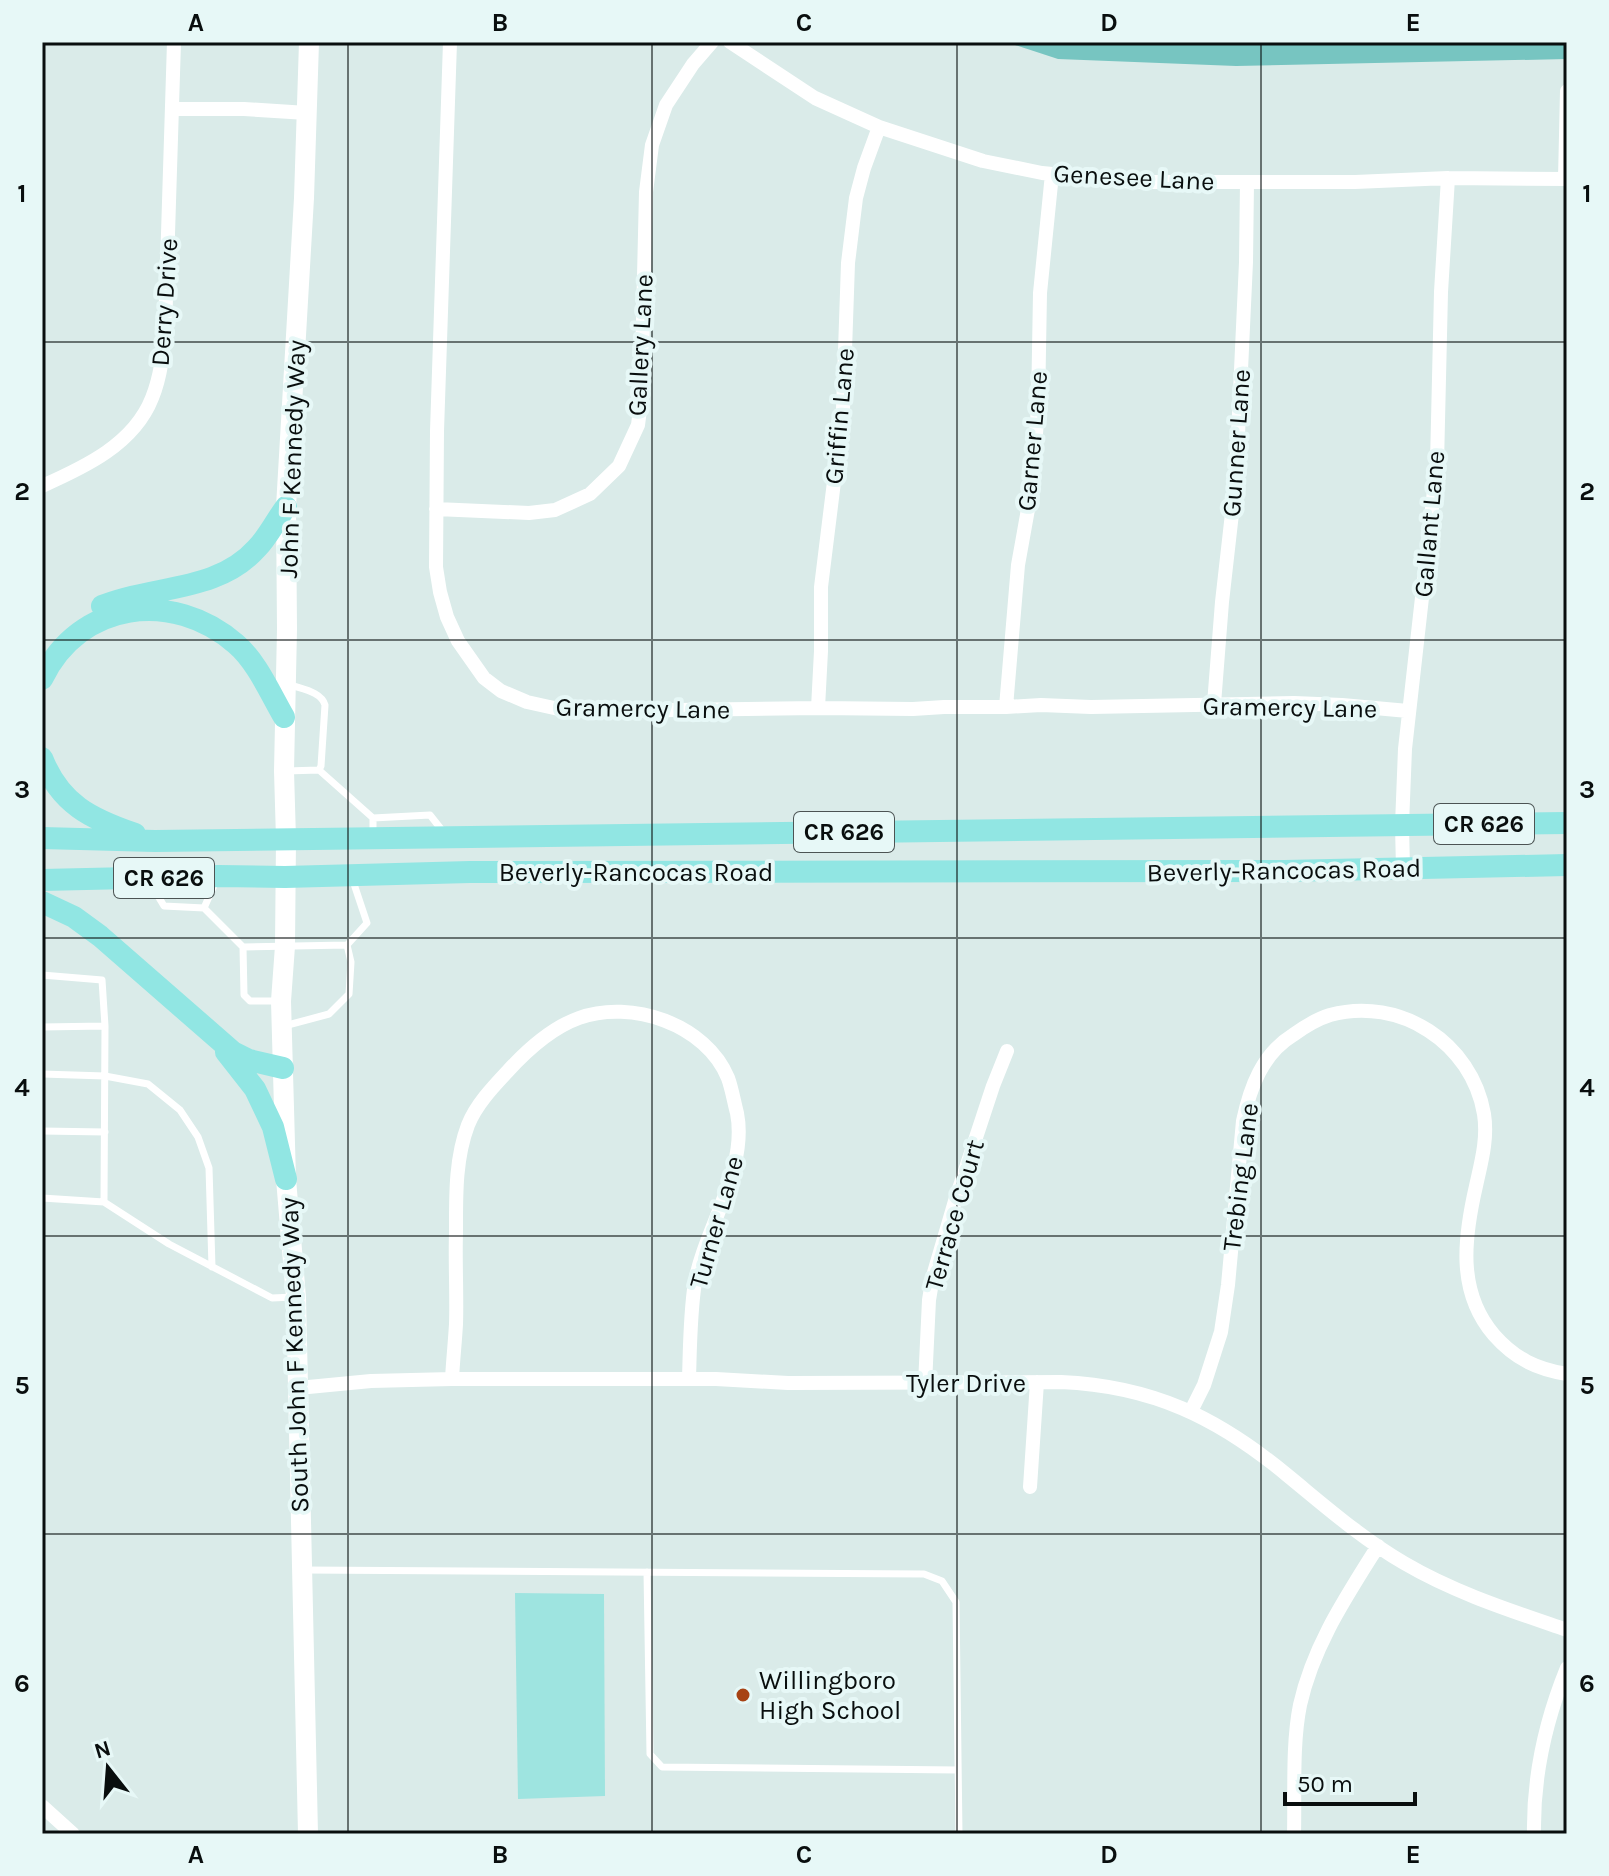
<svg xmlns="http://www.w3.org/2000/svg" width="1609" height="1876" font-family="Karla,sans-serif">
<rect width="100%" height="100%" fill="#daebe9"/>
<path fill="#9ee4e0" d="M515,1593l89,1 1,202 -87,3z"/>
<path fill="#77c5c1" d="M1006,42h561v17l-331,7 -178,-7z"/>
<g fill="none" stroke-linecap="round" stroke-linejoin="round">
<path stroke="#fff" stroke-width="7" d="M319,770l54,48v17
M286,771l33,-1 2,-4 4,-61c-4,-14 -25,-16 -37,-21
M373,818l57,-3 15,19
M156,880l2,16 6,10 40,2 39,39
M204,908l12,-27
M347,945l20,-22 -15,-45
M42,975l60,5 3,46 -1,176
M280,1001h-30l-6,-6 -1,-48 104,-2 4,17 -2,32 -20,20 -45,12
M42,1027l63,-1
M42,1074l63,2 43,8 32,26 18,27 11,31 3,99
M42,1131l63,1
M42,1198l62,4 65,42 103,54 22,-1
M304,1570l620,4 18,7 14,21 3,232
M647,1572l3,182 12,13 296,3"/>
<path stroke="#fff" stroke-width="14" d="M450,42l-13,389 -1,136 4,25 7,25 11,24 26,37 17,13 26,11 36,8 46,1 209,-3 95,1 31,-2h62l35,-2 50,2 203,-4 48,2 66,6
M730,42l85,56 64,29 104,34 59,12 92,9h221l93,-4 119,1
M173,109h71l63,4
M1565,179l2,-88
M42,486c43,-19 92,-42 110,-88 9,-22 11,-45 13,-68l9,-288
M436,509l93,4 26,-3 35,-16 29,-28 19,-41 3,-23 5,-210 6,-47 14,-40 27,-41 19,-22
M1214,704l8,-102 14,-124 10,-216 1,-80
M1006,707l12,-142 14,-78 6,-80 2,-114 12,-119
M818,708l3,-57v-64l22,-178 5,-146 8,-65 8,-30 15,-41
M1403,869l-1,-44 3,-76 32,-285 4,-172 7,-114
M452,1379c1,-19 3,-37 4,-55 1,-30 -1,-61 0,-91 0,-35 -1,-74 12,-108 8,-20 24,-37 39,-53 20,-22 44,-44 72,-54 52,-19 127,6 149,60 4,11 6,24 9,35 11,56 -32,115 -42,169 -5,32 -5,65 -6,97
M925,1384l4,-84 4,-24 22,-75 38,-115 14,-35
M298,1388l73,-7 81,-2h264l72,4 273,-1c91,4 156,35 226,93 38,31 74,63 117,88 51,30 108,48 163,67
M1191,1411l13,-26 17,-53 7,-47 15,-164c7,-33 19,-67 50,-86 11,-8 24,-16 37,-20 70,-19 142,28 154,99 4,25 -3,49 -8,72 -12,52 -19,106 18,149 21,24 43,34 73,39
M1030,1487l7,-105
M42,1806l31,28
M1294,1834c1,-40 -2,-90 6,-129 13,-59 46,-108 78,-159
M1534,1834c-1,-58 11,-112 33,-166"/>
<path stroke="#fff" stroke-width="20" d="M308,1834l-12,-537 -10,-118 -5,-178 4,-55 1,-107 -2,-68 3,-142 -1,-122 18,-309 5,-156"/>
<path stroke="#91e6e3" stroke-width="22" d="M102,606c51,-21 115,-13 155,-58 11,-11 19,-28 29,-41
M42,679c37,-78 131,-90 194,-35 21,18 34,49 48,73
M42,758c18,46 49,61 93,76
M42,838l113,3 1412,-18
M42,880l177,-4 66,1 185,-5 814,-1 283,-6
M42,902l32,15 26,19 133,116 16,8 34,8
M226,1052l29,37 18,38 13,52"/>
</g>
<path fill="none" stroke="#090e0e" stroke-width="2" stroke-opacity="0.55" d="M348,42v1792M652,42v1792M957,42v1792M1261,42v1792M42,342h1525M42,640h1525M42,938h1525M42,1236h1525M42,1534h1525"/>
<circle fill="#a74213" stroke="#e7f8f7" stroke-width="3" cx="743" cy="1695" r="8"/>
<g text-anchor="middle" stroke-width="8" stroke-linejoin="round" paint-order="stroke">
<g fill="#e7f8f7" stroke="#4c5454" stroke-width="2">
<rect x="1434" y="804" width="100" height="40" rx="6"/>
<rect x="794" y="812" width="100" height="40" rx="6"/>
<rect x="114" y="858" width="100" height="40" rx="6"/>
</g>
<g font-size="24" font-weight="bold" fill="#090e0e">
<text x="1484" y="832">CR 626</text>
<text x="844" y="840">CR 626</text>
<text x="164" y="886">CR 626</text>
</g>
<g font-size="26" fill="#090e0e" stroke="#e7f8f7">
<text transform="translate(1134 177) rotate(3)" y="9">Genesee Lane</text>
<text transform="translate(164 302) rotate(-86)" y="9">Derry Drive</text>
<text transform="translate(640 345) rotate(-87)" y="9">Gallery Lane</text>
<text transform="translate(839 416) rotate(-85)" y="9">Griffin Lane</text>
<text transform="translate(1032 441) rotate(-85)" y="9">Garner Lane</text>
<text transform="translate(1236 443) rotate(-86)" y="9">Gunner Lane</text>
<text transform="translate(292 459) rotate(-88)" y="9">John F Kennedy Way</text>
<text transform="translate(1429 524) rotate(-85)" y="9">Gallant Lane</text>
<text transform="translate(1290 707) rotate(1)" y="9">Gramercy Lane</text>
<text transform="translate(643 708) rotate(1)" y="9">Gramercy Lane</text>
<text transform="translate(1284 870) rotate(-1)" y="9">Beverly-Rancocas Road</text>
<text x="636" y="881">Beverly-Rancocas Road</text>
<text transform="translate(1240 1177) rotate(-83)" y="9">Trebing Lane</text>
<text transform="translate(954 1215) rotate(-74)" y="9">Terrace Court</text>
<text transform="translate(716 1222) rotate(-74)" y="9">Turner Lane</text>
<text transform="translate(294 1355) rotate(-92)" y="9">South John F Kennedy Way</text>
<text x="966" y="1392">Tyler Drive</text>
</g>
<g font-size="26" fill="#090e0e" stroke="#e7f8f7" text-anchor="start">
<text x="759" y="1689">Willingboro<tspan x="759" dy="30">High School</tspan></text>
</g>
</g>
<rect width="1609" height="1876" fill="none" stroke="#e7f8f7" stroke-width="88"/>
<g transform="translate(108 1768) rotate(343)" stroke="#e7f8f7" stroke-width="6" paint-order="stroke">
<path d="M0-6L14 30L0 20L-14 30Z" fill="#090e0e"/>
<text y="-12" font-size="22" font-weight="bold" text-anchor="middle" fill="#090e0e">N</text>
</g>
<path d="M1285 1792v12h130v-12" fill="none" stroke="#090e0e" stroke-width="4"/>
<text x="1297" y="1792" font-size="24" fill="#090e0e" stroke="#e7f8f7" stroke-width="6" paint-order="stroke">50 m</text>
<rect x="44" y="44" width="1521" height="1788" fill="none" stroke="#090e0e" stroke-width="3"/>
<g font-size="26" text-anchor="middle" font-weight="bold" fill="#090e0e">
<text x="196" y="31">A</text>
<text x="500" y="31">B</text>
<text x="804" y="31">C</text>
<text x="1109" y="31">D</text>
<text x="1413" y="31">E</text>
<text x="22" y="202">1</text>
<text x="1587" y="202">1</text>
<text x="22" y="500">2</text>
<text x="1587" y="500">2</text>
<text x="22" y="798">3</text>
<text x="1587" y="798">3</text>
<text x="22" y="1096">4</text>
<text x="1587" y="1096">4</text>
<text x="22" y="1394">5</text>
<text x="1587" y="1394">5</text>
<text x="22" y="1692">6</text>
<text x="1587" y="1692">6</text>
<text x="196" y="1863">A</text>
<text x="500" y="1863">B</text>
<text x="804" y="1863">C</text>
<text x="1109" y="1863">D</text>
<text x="1413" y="1863">E</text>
</g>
</svg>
